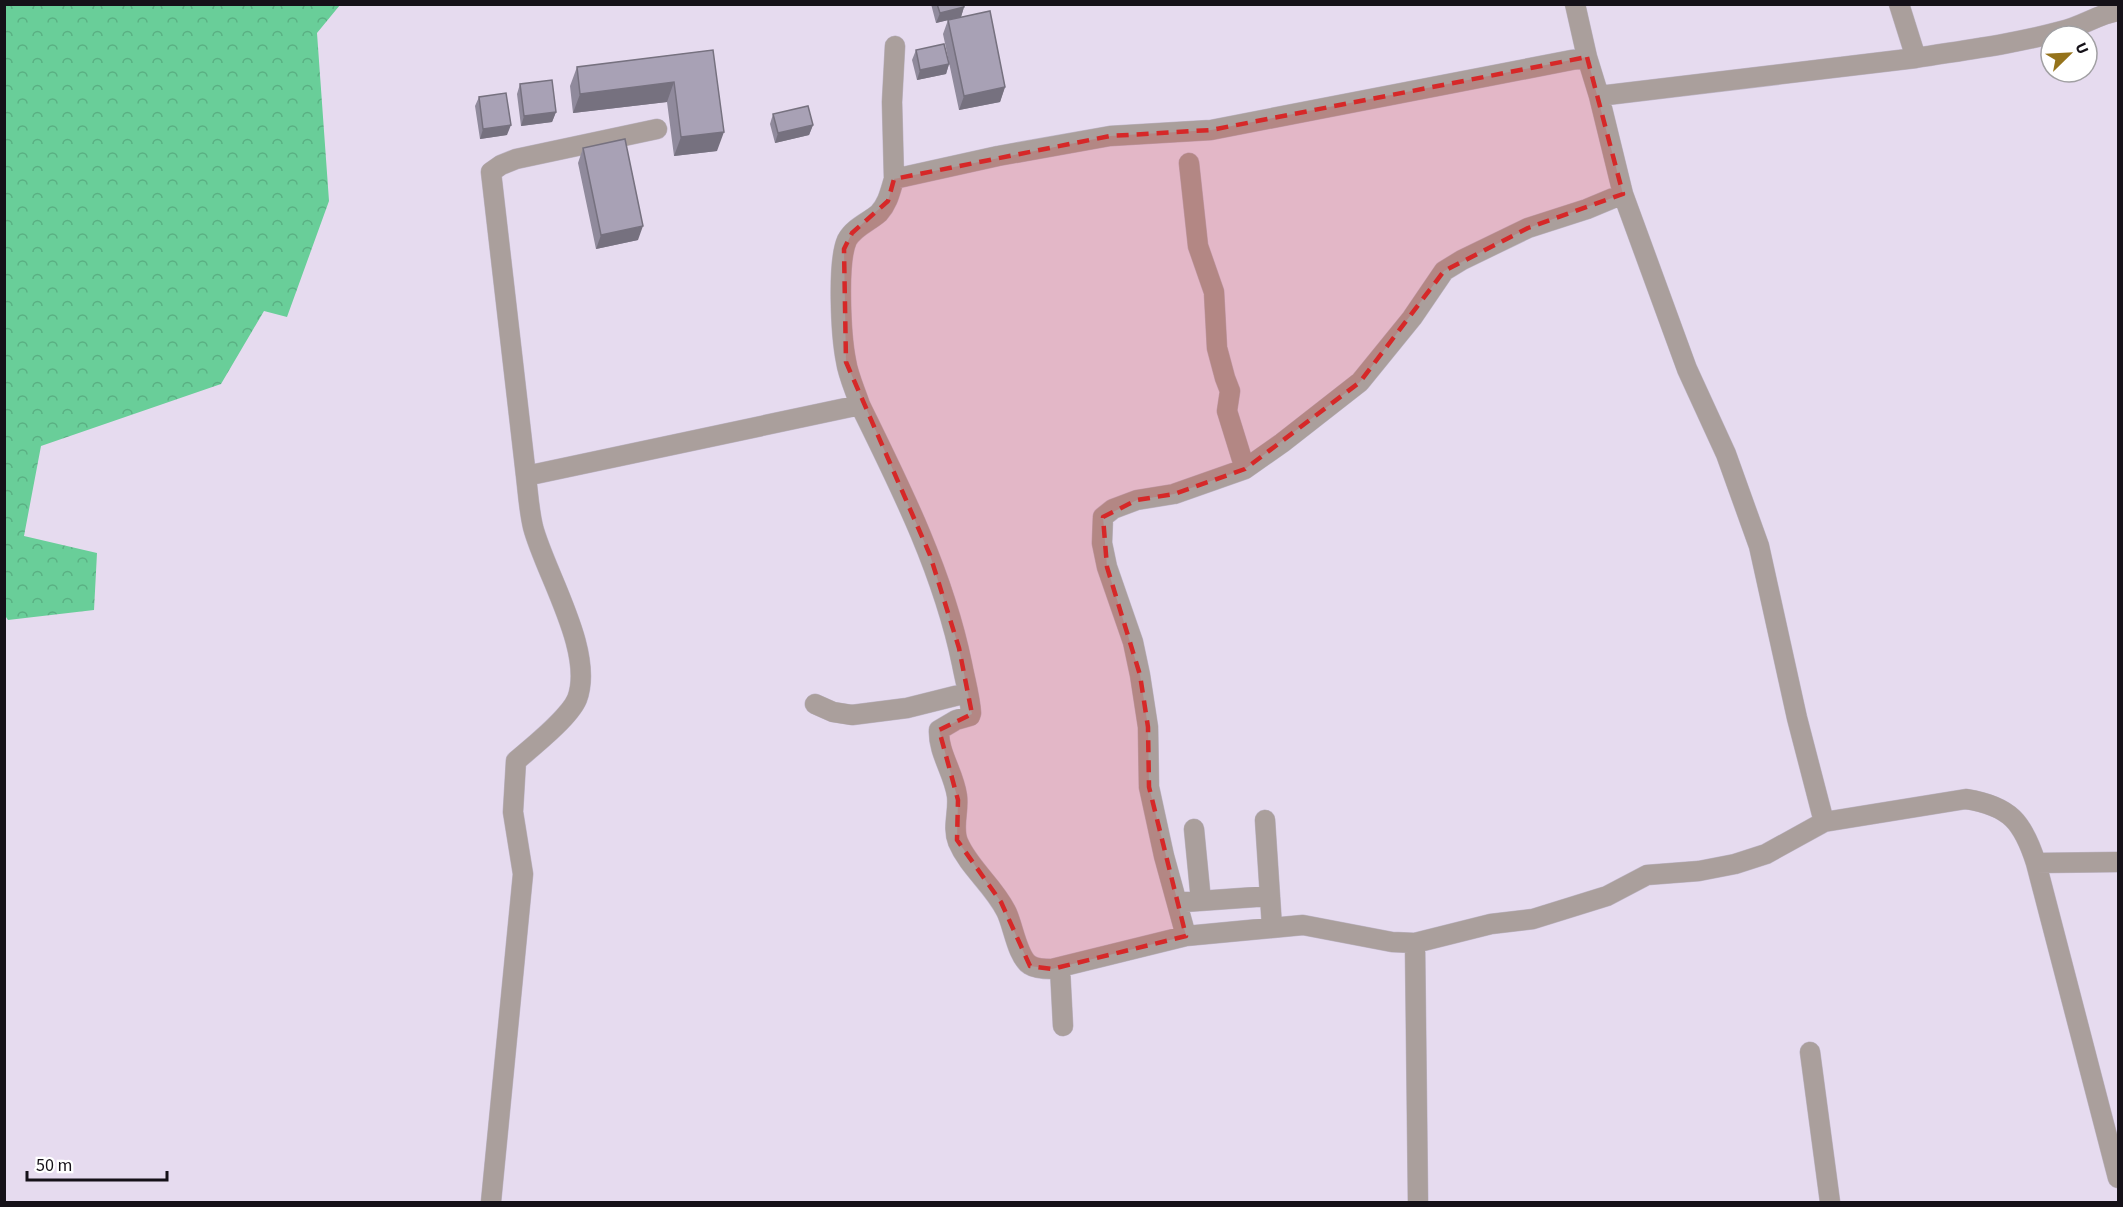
<svg xmlns="http://www.w3.org/2000/svg" width="2123" height="1207" font-family="'Source Sans 3',sans-serif">
<defs>
<pattern id="forest-crowns" width="20" height="18" patternUnits="userSpaceOnUse" patternTransform="scale(1.5)"><rect width="20" height="18" fill="#69ce99"/><path d="M2 6a3 3 0 1 1 6 0M12 15a3 3 0 1 1 6 0" fill="none" stroke="#5ab083"/></pattern>
</defs>
<rect width="100%" height="100%" fill="#e6dbef"/>
<path fill="url(#forest-crowns)" d="M4,5h336l-23,28 12,168 -42,116 -23,-6 -43,73 -180,62 -17,90 73,17 -3,57 -86,10 -4,-6z"/>
<g fill="none" stroke-linecap="round" stroke-linejoin="round">
<defs>
<path id="street" d="M1575,4l12,53 12,39 24,98 64,175 39,85 33,92 38,172 27,104 142,-23c44,7 57,23 70,64l82,-1
M1916,58c49,-8 98,-14 146,-27 20,-5 37,-17 56,-20
M1599,96l317,-38 -17,-54
M1189,163l9,83 16,46 3,56 8,30 5,13 -3,20 18,58
M894,179l-2,-77 3,-56
M860,405c41,83 83,167 102,259 3,16 8,33 9,49l-1,3 -14,4 -17,10c-1,23 15,43 18,66 2,16 -5,31 1,46 11,26 35,43 48,69 7,13 11,46 24,54 6,4 16,4 22,4l134,-33 117,-11 89,17 23,1 76,-19 42,-5 74,-23 40,-21 52,-4 36,-7 31,-10 58,-32
M526,476l-35,-304 10,-7 15,-6 141,-30
M815,704l18,8 19,3 55,-7 60,-15
M1265,820l7,107
M1194,829l7,72
M2036,863l82,315
M1185,902l85,-6
M1186,936l-22,-80 -15,-69 -1,-60 -8,-52 -7,-33 -26,-75 -5,-24 1,-26 10,-8 24,-9 37,-6 71,-25 37,-26 78,-61 52,-64 32,-47 18,-11 66,-32 59,-19 36,-15
M1415,943l3,259
M1060,968l3,58
M1810,1052l20,150
M491,1202l32,-328 -10,-62 3,-51c16,-14 53,-43 61,-62 18,-47 -32,-126 -44,-172 -4,-17 -5,-34 -7,-51l334,-71c-5,-15 -12,-30 -14,-44 -5,-25 -9,-99 1,-121 7,-13 22,-18 32,-27 9,-10 11,-21 15,-34l104,-23 112,-20 101,-6 376,-73"/>
</defs>
<use href="#street" stroke="#c0b7c8" stroke-width="21"/>
<use href="#street" stroke="#aa9f9c" stroke-width="20"/>
</g>
<path fill="#908a9c" d="M931,4h33v3l-3,10 44,70 -5,15 -41,8 -16,-76 5,-14 -12,3z
M713,50l4,101 -43,5 -7,-54 -94,11 -3,-27 7,-19z
M916,50l33,14 -3,10 -29,6 -5,-20z
M520,84l36,28 -4,10 -31,4 -4,-32z
M479,97l28,38 -27,4 -5,-33z
M773,114l40,11 -4,10 -34,8 -5,-19z
M583,148l55,92 -42,9 -18,-86z"/>
<path fill="#76717f" d="M964,7l-3,10 -25,6 4,-10z
M949,64l-3,10 -29,6 3,-10z
M674,82l-7,20 -94,11 7,-19z
M1005,87l-5,15 -41,8 5,-14z
M556,112l-4,10 -31,4 3,-10z
M511,125l-4,10 -27,4 3,-10z
M813,125l-4,10 -34,8 3,-10z
M724,132l-7,19 -43,5 7,-19z
M643,226l-5,14 -42,9 5,-14z"/>
<path fill="#a8a1b5" stroke="#76717f" stroke-width="1.5" d="M937,4h27v3l-24,6z
M990,11l15,76 -41,9 -16,-76z
M944,44l5,20 -29,6 -4,-20z
M713,50l11,82 -43,5 -7,-55 -94,12 -3,-27z
M552,80l4,32 -32,4 -4,-32z
M506,93l5,32 -28,4 -4,-32z
M808,106l5,19 -35,8 -5,-19z
M625,139l18,87 -42,9 -18,-87z"/>
<path fill="#d62828" fill-opacity="0.2" stroke="#d62828" stroke-width="4.5" stroke-dasharray="12 8" stroke-linejoin="round" d="M1587,57l36,137 -95,34 -84,43 -84,111 -115,87 -71,25 -37,6 -34,17 4,50 33,108 8,52 1,60 37,149 -134,33 -22,-3 -29,-64 -44,-62 1,-40 -19,-70 33,-16 -13,-66 -29,-93 -84,-193 -2,-113 8,-16 36,-32 6,-22 216,-43 101,-6z"/>
<rect width="2123" height="1207" fill="none" stroke="#151118" stroke-width="12"/>
<g transform="translate(2069 54) rotate(66)"><circle r="28" fill="#ffffff" stroke="#a1a0a3" stroke-width="1.5"/>
<path d="M0-4.5L10 22L0 15L-10 22Z" fill="#95731b"/>
<text y="-9" font-size="16" font-weight="bold" text-anchor="middle" fill="#151118">U</text>
</g>
<path d="M27 1171v9h140v-9" fill="none" stroke="#151118" stroke-width="3"/>
<text x="36" y="1171" font-size="18" fill="#151118" stroke="#ffffff" stroke-width="4.5" paint-order="stroke">50 m</text>
</svg>
